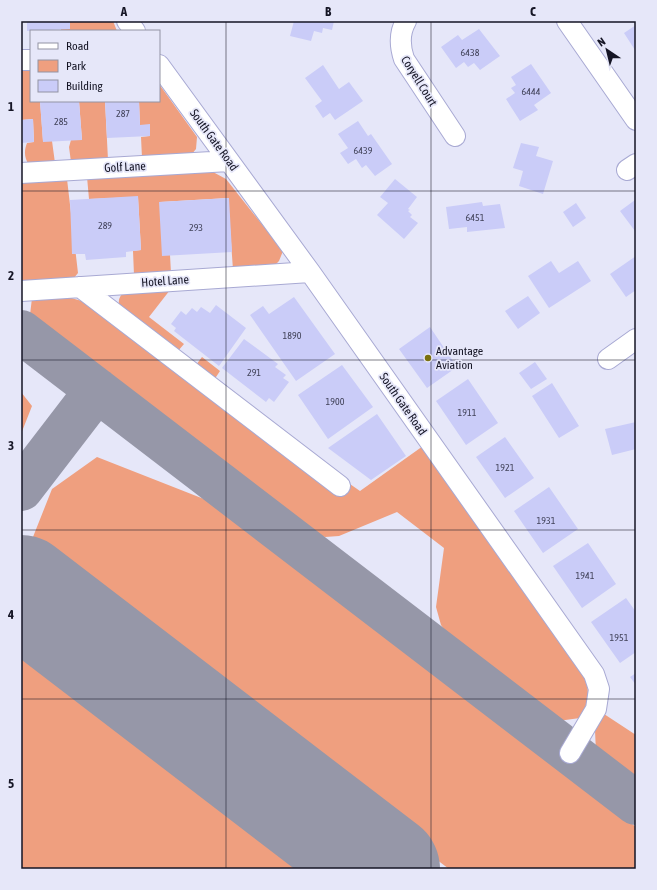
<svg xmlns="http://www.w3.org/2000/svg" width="657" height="890" font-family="'Asap Condensed',sans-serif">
<rect width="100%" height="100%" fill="#e6e7f9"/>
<path fill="#ef9f7f" d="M70,21h43l4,10h-56v-2h9z
M31,68v33h9l3,40h9l3,22 -26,2c-5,-8 -5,-14 -2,-22l7,-1 -1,-23 -12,1v-51z
M159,84l38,53 -1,12 -5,6 -49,3 -1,-21 9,-1v-11h-10l-1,-24h20z
M79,101h26l3,59 -37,2 -2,-15 2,-7h11z
M213,172l13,7 57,72 -4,10 -5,5 -41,4 -5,-72 -68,4 10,53 1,18 -37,2 -1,-24 8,-1 -3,-53 -49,2 -2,-22z
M67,179l11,94 -5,6 -52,3v-100z
M170,290l-21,27 35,27 -6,7 -59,-46c-1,-6 1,-9 5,-13z
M64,296l25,7 271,188 63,-45 157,219c9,21 12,32 0,53l-22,3 -107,-82 -10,-14 -5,-18 8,-59 -47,-36 -58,24 -14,1 -16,-6 -161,-127 -118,-89 2,-17z
M202,357l18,14 -6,9 -18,-15z
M21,392l11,14 -11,28z
M97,457l112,44 427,326v42h-187l-415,-317 -3,-10 21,-53z
M21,636l304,233h-304z
M604,714l32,21v48l-40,-30 -1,-23z"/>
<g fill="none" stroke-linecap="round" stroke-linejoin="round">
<path stroke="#9697a8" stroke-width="44" d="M21,332l615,471
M21,489l76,-99"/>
<path stroke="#9697a8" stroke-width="110" d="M21,590l364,279"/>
</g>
<path fill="#caccf8" d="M27,21h43v8l-43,2z
M294,21h40l-2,9 -9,-2 -1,5 -8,-2 -3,10 -21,-5z
M636,25v24l-1,1 -11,-17z
M479,29l21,27 -20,14 -6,-7 -6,4 -4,-5 -8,6 -15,-21 17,-12 4,5z
M531,64l20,29 -17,12 4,5 -18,11 -14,-22 9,-6 -4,-5 5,-3 -5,-8z
M323,65l16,24 10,-7 14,19 -28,19 -5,-7 -7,5 -8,-12 7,-5 -17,-23z
M40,101h39l3,39 -39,2z
M105,101h34l1,24 10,-1v12l-43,2z
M33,119l1,23 -13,1v-23z
M358,121l10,15 3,-2 21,30 -17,12 -9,-11 -4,3 -6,-9 -8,5 -8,-11 8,-5 -10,-14z
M521,143l18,4 -3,9 17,5 -10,33 -24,-8 4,-15 -10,-3z
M395,179l22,18 -9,12 2,1 -2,1 4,4 -2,2 8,6 -14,16 -27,-24 11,-12 -8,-6z
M138,196l3,54 -15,2v5l-40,3 -1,-6h-13l-2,-54z
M229,198l3,54 -70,4 -3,-54z
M635,200l1,30 -1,1 -15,-20z
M482,202l1,4 17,-2 5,24 -38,4v-5l-18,2 -3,-22z
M576,203l10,15 -13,9 -10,-15z
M636,256v34l-10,7 -16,-23z
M551,261l8,12 19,-12 13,20 -42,27 -21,-32z
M528,296l12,17 -22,16 -13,-18z
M294,297l41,57 -39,27 -46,-66 13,-9 6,8z
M216,305l30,23 -27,38 -45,-35 2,-3 -5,-4 10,-13 5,4 6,-7 5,4 4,-5 9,6z
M430,327l27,40 -30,21 -28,-39z
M244,339l34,25 -3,3 11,8 -3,3 6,4 -15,20 -5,-4 -3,4 -44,-34z
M535,362l12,17 -16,10 -12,-16z
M342,365l31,42 -45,32 -30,-44z
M468,379l30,44 -32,22 -30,-44z
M552,383l27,43 -20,12 -27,-42z
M377,414l29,42 -35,24 -43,-32z
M636,422v27l-24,6 -7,-26z
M505,437l29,41 -29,20 -29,-41z
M549,487l29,42 -35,24 -29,-42z
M588,543l28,41 -34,24 -29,-42z
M626,598l10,14v40l-16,11 -29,-41z
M636,673v12l-6,-8z"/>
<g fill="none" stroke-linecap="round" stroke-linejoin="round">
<defs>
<path id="minor" d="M127,21l8,10
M406,21c-7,12 -6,26 -2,38l51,77
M567,21l69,99
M21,60h10
M159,65l151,207 284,402 5,15 -3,20 -26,44
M627,170l9,-6
M21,173l208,-12
M80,287l260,199
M21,291l289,-19
M608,359l28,-20"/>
</defs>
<use href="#minor" stroke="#a8a9d3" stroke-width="22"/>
<use href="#minor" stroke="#fff" stroke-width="20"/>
</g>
<path fill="none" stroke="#151525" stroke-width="1" stroke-opacity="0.55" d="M226,21v848M431,21v848M21,191h615M21,360h615M21,530h615M21,699h615"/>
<circle fill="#7a7010" stroke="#e6e7f9" stroke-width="1.5" cx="428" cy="358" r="4"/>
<g text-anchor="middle" stroke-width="3.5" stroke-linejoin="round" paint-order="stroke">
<g font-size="10" fill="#42435a">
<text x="470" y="56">6438</text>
<text x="531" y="95">6444</text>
<text x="123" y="117">287</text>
<text x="61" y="125">285</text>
<text x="363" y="154">6439</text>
<text x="475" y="221">6451</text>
<text x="105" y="229">289</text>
<text x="196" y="231">293</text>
<text x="292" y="339">1890</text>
<text x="254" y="376">291</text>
<text x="335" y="405">1900</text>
<text x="467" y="416">1911</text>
<text x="505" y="471">1921</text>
<text x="546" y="524">1931</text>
<text x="585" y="579">1941</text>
<text x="619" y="641">1951</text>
</g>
<g font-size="12" fill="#151525" stroke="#e6e7f9">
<text transform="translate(419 81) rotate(58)" y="4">Coryell Court</text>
<text transform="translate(214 140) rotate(54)" y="4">South Gate Road</text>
<text transform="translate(125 167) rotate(-3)" y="4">Golf Lane</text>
<text transform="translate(165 281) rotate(-4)" y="4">Hotel Lane</text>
<text transform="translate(403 404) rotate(55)" y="4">South Gate Road</text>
</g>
<g font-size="12" fill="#151525" stroke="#e6e7f9" text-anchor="start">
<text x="436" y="355">Advantage<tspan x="436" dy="14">Aviation</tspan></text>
</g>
</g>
<rect width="657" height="890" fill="none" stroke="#e6e7f9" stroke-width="44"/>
<rect x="30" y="30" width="130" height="72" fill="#e6e7f9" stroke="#9293a4"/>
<rect x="38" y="43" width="20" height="6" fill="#ffffff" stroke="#9293a4"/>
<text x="66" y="50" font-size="12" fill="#151525">Road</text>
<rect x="38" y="60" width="20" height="12" fill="#ef9f7f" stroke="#9293a4"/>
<text x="66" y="70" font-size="12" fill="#151525">Park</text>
<rect x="38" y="80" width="20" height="12" fill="#caccf8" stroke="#9293a4"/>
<text x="66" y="90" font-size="12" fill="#151525">Building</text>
<g transform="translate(607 50) rotate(325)" stroke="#e6e7f9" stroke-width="3" paint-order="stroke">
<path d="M0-3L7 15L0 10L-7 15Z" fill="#151525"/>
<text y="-6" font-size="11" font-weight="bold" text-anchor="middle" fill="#151525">N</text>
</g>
<rect x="22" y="22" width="613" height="846" fill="none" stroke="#151525" stroke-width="1.5"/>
<g font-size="13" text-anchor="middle" font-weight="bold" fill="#151525">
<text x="124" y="16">A</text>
<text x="328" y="16">B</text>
<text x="533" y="16">C</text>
<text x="11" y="111">1</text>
<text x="11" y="280">2</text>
<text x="11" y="450">3</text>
<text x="11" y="619">4</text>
<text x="11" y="788">5</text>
</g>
</svg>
